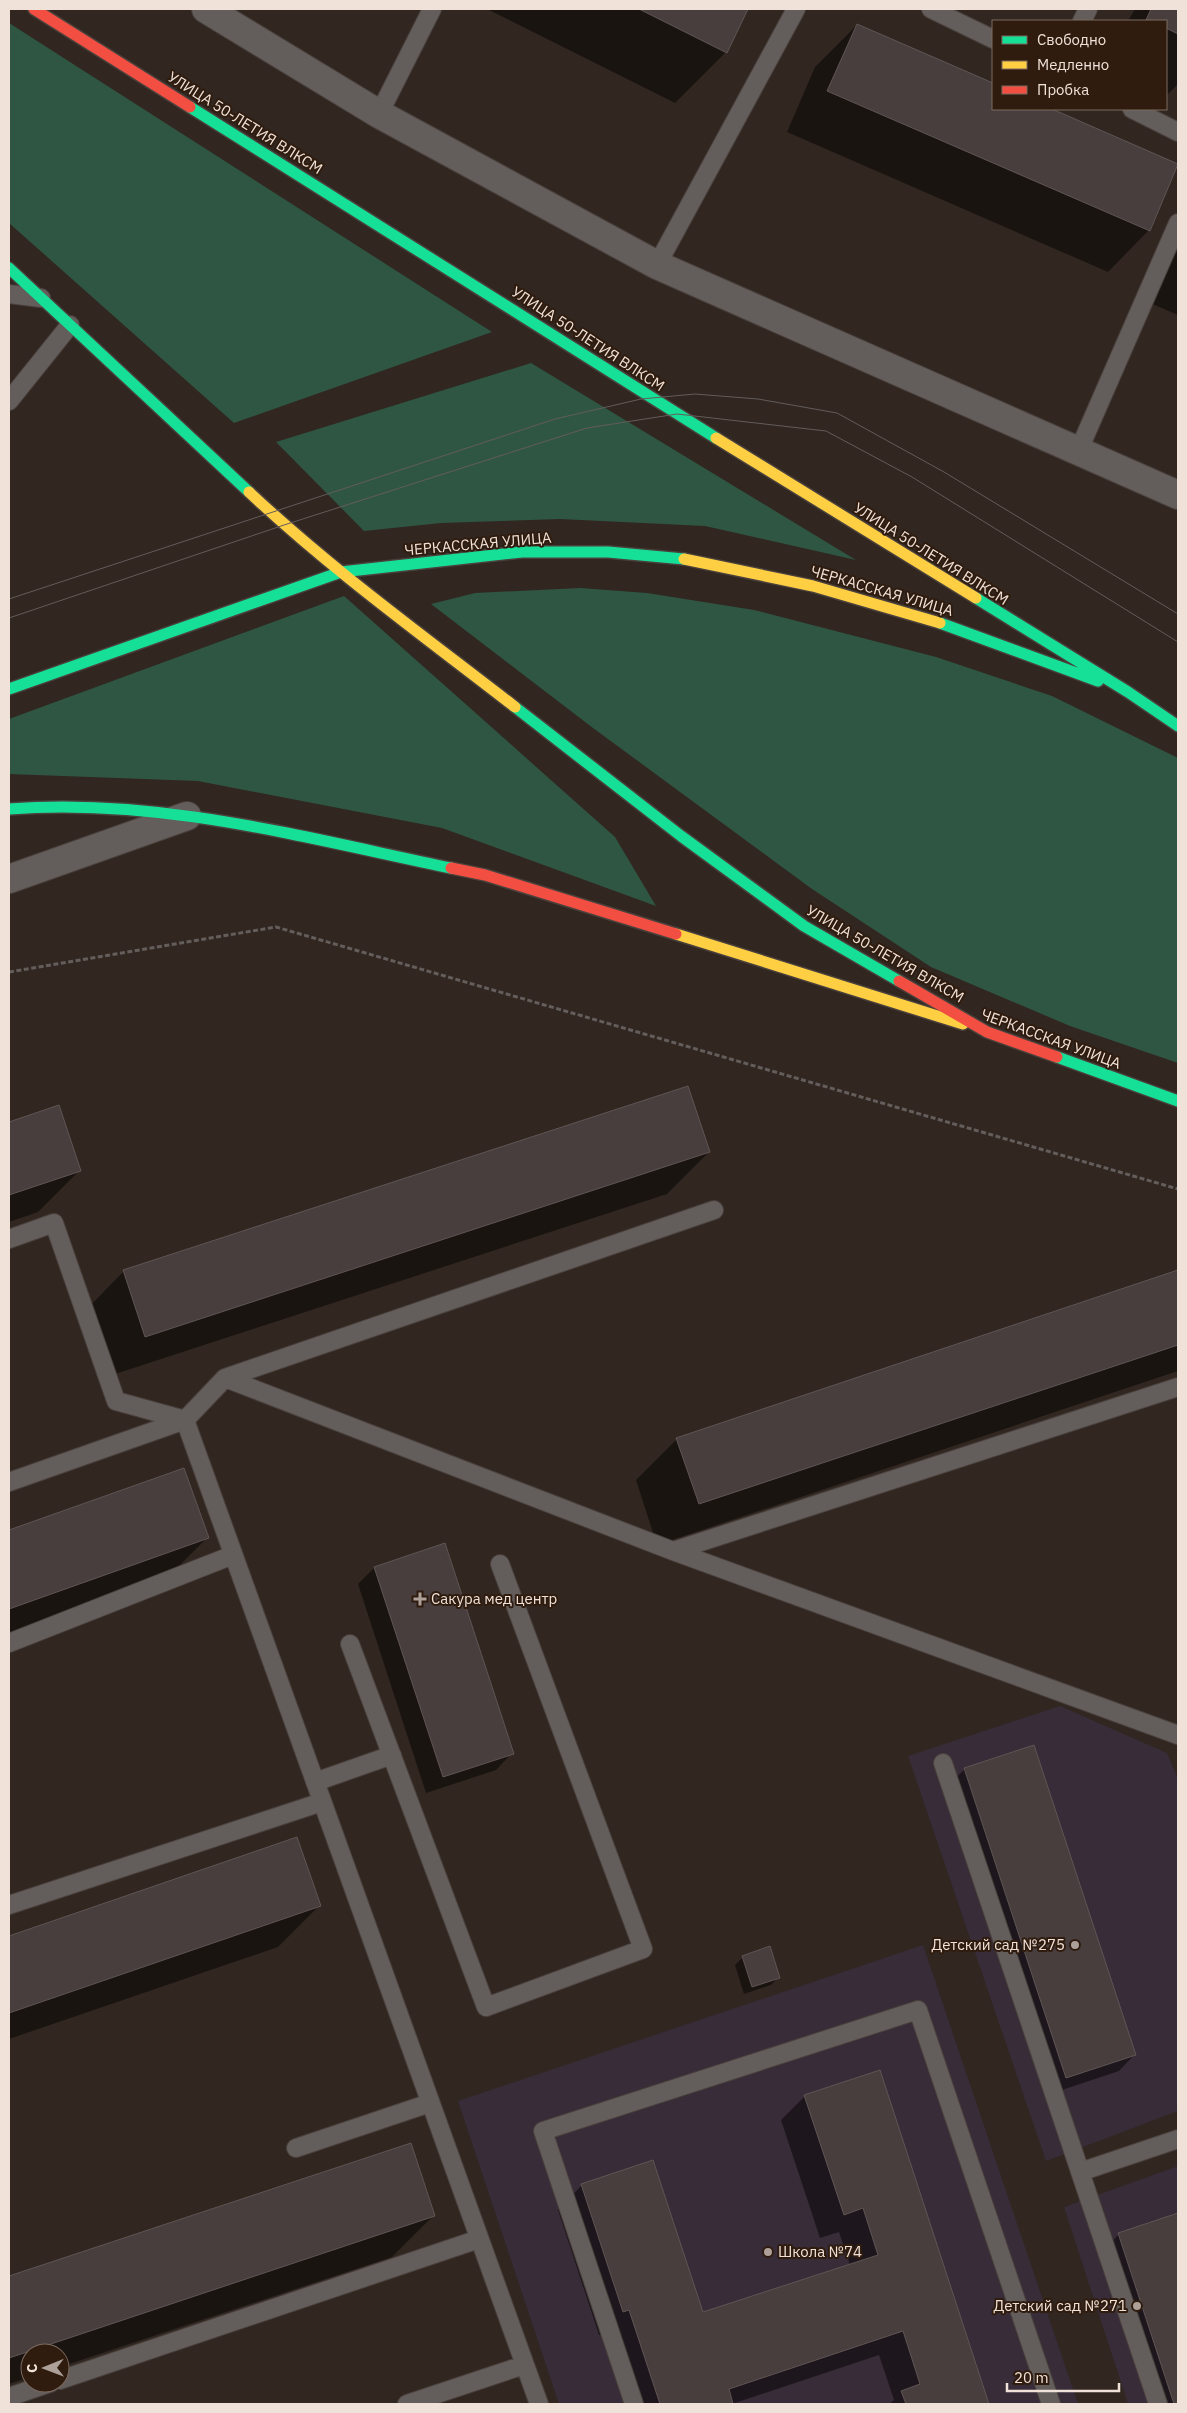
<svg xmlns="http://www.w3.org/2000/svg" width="1187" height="2413" font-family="'IBM Plex Sans',sans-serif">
<rect width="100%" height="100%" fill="#312620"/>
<path fill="#372c38" d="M1060,1706l107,47 11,26v332l-132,50 -138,-405z
M923,1945l155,459h-519l-101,-303z
M1178,2166v238h-50l-64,-197z"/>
<path fill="#2f5643" d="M9,23l483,309 -258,91 -225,-200z
M531,363l325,197 -151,-34 -145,-7 -119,4 -77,8 -88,-89z
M580,588l67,5 107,17 182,47 116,39 126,62v305l-108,-37 -139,-59 -119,-78 -219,-161 -162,-124 44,-11z
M344,596l271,241 41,69 -214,-78 -244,-47 -189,-7v-55z"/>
<path fill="#0007" d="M487,9h260l-21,43 -51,51z
M1135,9h43v75l-12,12v-75h-38z
M857,25l136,60v24h56l128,56 -28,65 -41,42 -321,-140 28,-65z
M1178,235v80l-28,-12z
M58,1107l21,64 -41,41 -29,10v-99z
M709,1152l-42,42 -564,184 -20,-65 41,-42z
M1178,1271v100l-521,174 -21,-65 41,-41z
M184,1470l23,68 -41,41 -157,56v-104z
M374,1568l138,185 -16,17 -70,23 -68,-209z
M965,1769l170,285 -16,17 -69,23 -102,-309z
M296,1839l23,67 -41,41 -269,92v-102z
M743,1957l36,20 -8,8 -27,9 -9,-29z
M879,2072l109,332h-99l5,-4 -15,-45 -147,49h-104l-23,-70 -6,1 -41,-125 24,-25 120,129 148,-49 -11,-33 -19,6 -39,-118 24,-24z
M410,2144l24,71 -42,42 -332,110v-14h-30v24l-21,7v-106z
M1178,2215v189h-25l-50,-153 16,-17z"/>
<path fill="#483e3e" stroke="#5f5554" d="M639,9h109l-21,44z
M1151,9h27v25l-12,-6v-7l-20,-1z
M857,24l136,59v26h59l126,55 -28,67 -323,-140z
M688,1086l22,66 -565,185 -22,-67z
M59,1105l22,66 -72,24v-73z
M1178,1270v75l-479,159 -23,-66z
M184,1468l25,70 -200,71v-79z
M445,1543l69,211 -71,23 -69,-210z
M1034,1745l102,310 -70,23 -102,-310z
M297,1837l24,69 -312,107v-77z
M770,1946l10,32 -28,9 -10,-31z
M880,2070l109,334h-83l-5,-13 19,-7 -17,-53 -174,58 4,15h-73l-31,-94 -6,2 -42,-128 72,-24 50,152 175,-57 -15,-47 -19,7 -40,-120z
M411,2143l24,73 -426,142v-82z
M1178,2213v191h-4l-56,-171z"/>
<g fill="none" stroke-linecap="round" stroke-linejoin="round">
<defs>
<path id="lane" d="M931,9l62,30
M1082,21l6,-12
M1132,109l46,23
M379,114l53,-105
M657,265l139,-256
M9,294l32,4
M9,401l61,-76
M1078,452l100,-229
M9,1239l45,-16 62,178 69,19 354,984
M225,1378l448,173 505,184
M9,1482l176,-62 40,-42 489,-168
M673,1551l505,-164
M9,1643l224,-88
M350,1644l136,363 157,-58 -143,-385
M943,1763l215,641
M315,1782l77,-27
M9,1905l313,-103
M296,2148l134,-45
M1080,2172l98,-33
M60,2380l419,-141
M9,2397l41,-14
M407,2404l117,-39
M634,2404l-91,-273 375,-121 133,394"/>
<path id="street" d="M206,9l173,105 278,151 521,230
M9,879l178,-63"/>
<path id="fast" d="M190,107l526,331
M9,268l240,224
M976,598l152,94 50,34
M940,623l158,58
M9,689l332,-117 181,-20h86l76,7
M515,707l166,129 123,90 95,55
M9,809c149,-12 297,29 442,59
M1057,1057l121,44"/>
<path id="slow" d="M716,438l260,160
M249,492c83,78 176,145 266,215
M684,559l129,27 127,37
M676,934l287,90"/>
<path id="jam" d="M34,9l156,98
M451,868l34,7 191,59
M899,981l88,51 70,25"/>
</defs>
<use href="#lane" stroke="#4a413c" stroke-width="20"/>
<use href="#street" stroke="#4a413c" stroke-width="30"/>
<use href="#fast" stroke="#4a413c" stroke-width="14"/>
<use href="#slow" stroke="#4a413c" stroke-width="14"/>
<use href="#jam" stroke="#4a413c" stroke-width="14"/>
<path stroke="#635d5c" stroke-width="3" stroke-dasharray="5 2.5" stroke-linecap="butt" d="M9,972l267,-45 902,262"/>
<use href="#lane" stroke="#635d5c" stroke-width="18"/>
<use href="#street" stroke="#635d5c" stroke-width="28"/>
<use href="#fast" stroke="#16e098" stroke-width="11"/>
<use href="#slow" stroke="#ffcf43" stroke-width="11"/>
<use href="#jam" stroke="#f24e42" stroke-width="11"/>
<path stroke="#635c5a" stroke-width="1" d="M9,599l546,-180 86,-20 54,-5 63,5 79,14 107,59 234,142
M9,618l275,-93 303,-97 90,-14 149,17 86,46 266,165"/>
</g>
<g fill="#ada098" stroke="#2f1c0e" stroke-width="2">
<path d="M417.5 1591.5h5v5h5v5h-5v5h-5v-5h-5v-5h5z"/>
<circle cx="1075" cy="1945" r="5"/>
<circle cx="768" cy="2252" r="5"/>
<circle cx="1137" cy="2306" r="5"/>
</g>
<g text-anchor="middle" stroke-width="4" stroke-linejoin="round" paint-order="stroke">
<g font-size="15" fill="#f0e2d9" stroke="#2f1c0e">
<text transform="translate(245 123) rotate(32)" y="5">УЛИЦА 50-ЛЕТИЯ ВЛКСМ</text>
<text transform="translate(588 339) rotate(33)" y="5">УЛИЦА 50-ЛЕТИЯ ВЛКСМ</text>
<text transform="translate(478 544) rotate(-5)" y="5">ЧЕРКАССКАЯ УЛИЦА</text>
<text transform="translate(931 554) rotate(32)" y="5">УЛИЦА 50-ЛЕТИЯ ВЛКСМ</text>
<text transform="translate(882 591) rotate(16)" y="5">ЧЕРКАССКАЯ УЛИЦА</text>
<text transform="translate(885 954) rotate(30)" y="5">УЛИЦА 50-ЛЕТИЯ ВЛКСМ</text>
<text transform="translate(1051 1039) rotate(20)" y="5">ЧЕРКАССКАЯ УЛИЦА</text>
</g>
<g font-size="15" fill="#f0e2d9" stroke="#2f1c0e" text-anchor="start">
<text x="431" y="1604">Сакура мед центр</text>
<text x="1065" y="1950" text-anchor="end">Детский сад №275</text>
<text x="778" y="2257">Школа №74</text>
<text x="1127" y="2311" text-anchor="end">Детский сад №271</text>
</g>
</g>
<rect width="1187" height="2413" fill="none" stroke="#f0e2d9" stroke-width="20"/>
<rect x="992" y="20" width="175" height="90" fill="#2f1c0e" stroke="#7c6b5f"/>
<rect x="1002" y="36" width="25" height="8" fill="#16e098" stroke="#7c6b5f"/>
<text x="1037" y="45" font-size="15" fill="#f0e2d9">Свободно</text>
<rect x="1002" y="61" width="25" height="8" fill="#ffcf43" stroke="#7c6b5f"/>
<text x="1037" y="70" font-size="15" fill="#f0e2d9">Медленно</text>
<rect x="1002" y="86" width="25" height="8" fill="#f24e42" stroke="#7c6b5f"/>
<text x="1037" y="95" font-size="15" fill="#f0e2d9">Пробка</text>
<g transform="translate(45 2368) rotate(269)"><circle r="24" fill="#2f1c0e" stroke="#7c6b5f"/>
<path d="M0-4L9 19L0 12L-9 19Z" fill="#ada098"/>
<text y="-8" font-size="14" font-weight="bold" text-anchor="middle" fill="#f0e2d9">С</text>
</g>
<path d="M1007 2383v8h112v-8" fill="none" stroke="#f0e2d9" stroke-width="2.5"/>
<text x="1014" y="2383" font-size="15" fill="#f0e2d9" stroke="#2f1c0e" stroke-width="4" paint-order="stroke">20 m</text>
</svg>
